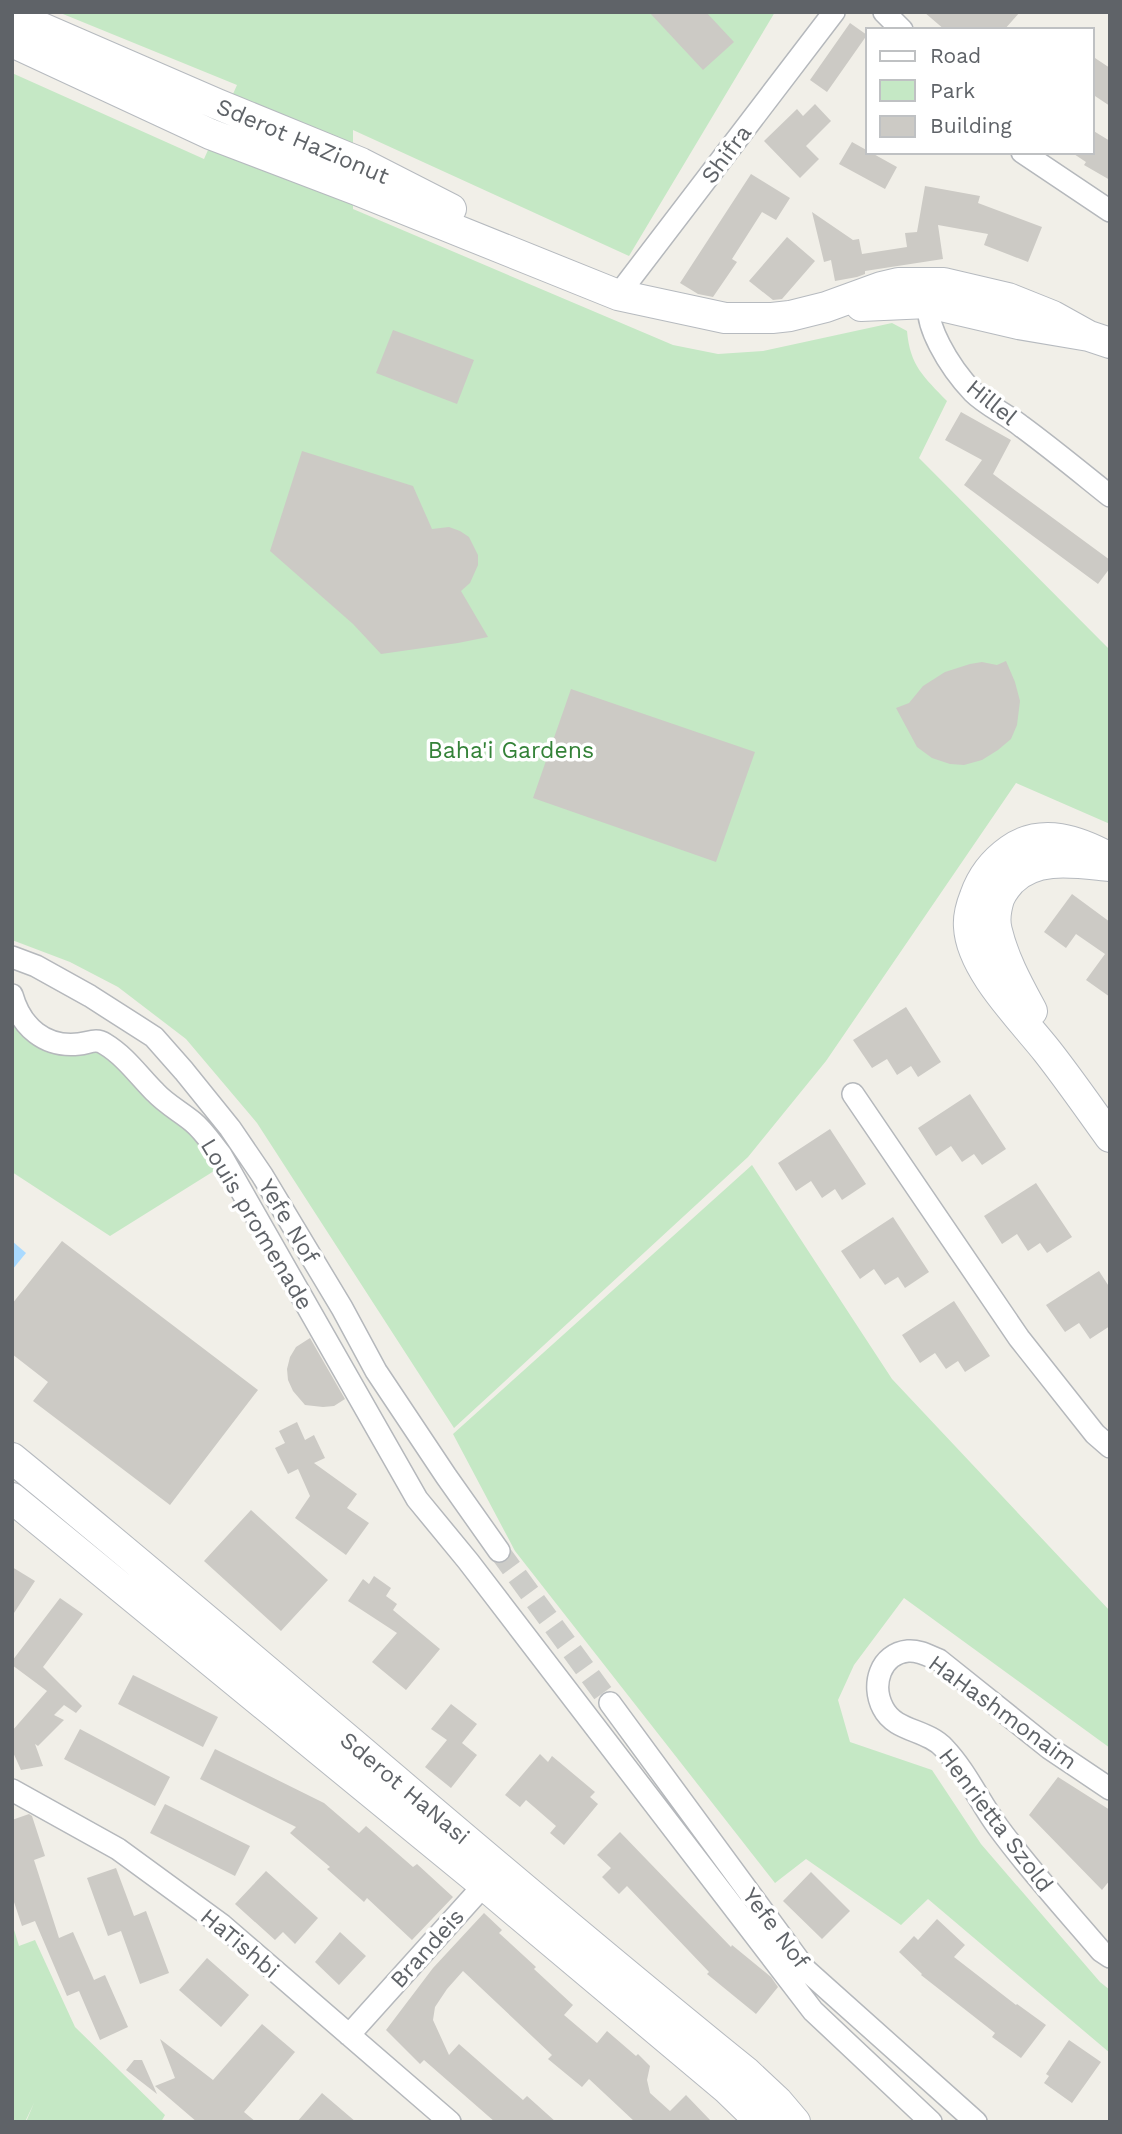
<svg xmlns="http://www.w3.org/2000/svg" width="1122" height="2134" font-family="'Work Sans',sans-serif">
<rect width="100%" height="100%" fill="#f1efe8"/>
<path fill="#c5e8c5" d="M58,12h717l-146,244 -276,-126v79l320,136 45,9 45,-3 129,-28 15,8c3,35 17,46 40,70l-28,57 191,192v174l-94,-41 -190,278 -78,96 -294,271 -197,-305 -71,-84 -68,-52 -48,-25 -58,-22v-867l192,86 33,-74z
M12,1019l89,33 95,82 18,25v12l-104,65 -98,-64z
M752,1165l140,214 218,232v137l-206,-150 -50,67 -16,35 12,42 82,28 49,74 119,138 10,8v63l-182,-154 -27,26 -95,-66 -31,24 -260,-332 -62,-117z
M12,1923l7,23 16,-6 40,87 90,88 -4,7h-135l8,-19 -9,19h-13z"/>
<path fill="#aadaff" d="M12,1241l14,12 -14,17z"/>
<path fill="#cccac5" d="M649,12h57l28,30 -31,28z
M924,12h96l-16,18h-59z
M850,23l17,12 -40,57 -17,-12z
M1092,56l18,12v38l-18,-12z
M815,104l16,17 -25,25 13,13 -19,19 -36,-37 33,-32 6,7z
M1092,130l18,11v39l-26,-15 2,-3 -15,-10h21z
M852,142l45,25 -12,22 -46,-25z
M751,174l39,24 -14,22 -14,-8 -30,47 5,3 -24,35 -15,-3 -18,-11z
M925,186l55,10 -2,7 64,24 -14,35 -44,-17 4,-11 -50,-9 5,34 -78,12v3l-8,3 -22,4 -4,-21 -7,2 -12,-50 41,28 6,-1 3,15 45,-7 -2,-14 12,-1z
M787,237l28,24 -33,38 -9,1 -24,-19z
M393,330l81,30 -17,44 -81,-31z
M961,412l50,28 -18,34 117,86v8l-12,16 -134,-99 18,-25 -37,-20z
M302,451l111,35 19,43 17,-2 11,4 9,6 9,18v10l-8,18 -9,8 27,46 -30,6 -77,11 -28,-30 -83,-73z
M1006,661l9,21 5,19 -3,24 -6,14 -13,11 -16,10 -18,5 -14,-1 -18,-6 -15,-11 -21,-39 13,-5 14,-17 22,-14 25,-8 12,-2 15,3z
M571,689l184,63 -39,110 -183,-64z
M1072,894l38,28v75l-24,-17 19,-26 -29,-20 -10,14 -22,-16z
M906,1007l35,55 -23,15 -7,-11 -14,9 -10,-16 -15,9 -19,-28z
M970,1094l36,55 -24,16 -8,-11 -12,8 -11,-16 -15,10 -18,-28z
M830,1129l36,55 -24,16 -7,-11 -13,9 -11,-17 -15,10 -18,-28z
M1036,1183l36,54 -25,16 -7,-10 -12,8 -11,-17 -15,10 -18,-28z
M893,1217l36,55 -24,16 -7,-11 -13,8 -11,-16 -14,10 -19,-28z
M62,1241l196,149 -88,115 -137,-104 15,-19 -36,-28v-50z
M1099,1271l11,17v38l-20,13 -11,-16 -14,9 -19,-27z
M954,1301l36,55 -25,16 -7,-11 -12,8 -11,-16 -15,10 -18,-28z
M310,1338l35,61 -11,7 -11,1 -18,-2 -12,-14 -5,-11 -1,-11 3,-12 6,-10z
M297,1422l8,18 9,-5 11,23 -11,5 43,31 -10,14 22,15 -23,32 -51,-37 15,-22 -12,-27 -10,5 -13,-26 10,-5 -6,-12z
M251,1510l77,70 -47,51 -77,-70z
M12,1567l23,14 -23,35z
M374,1576l17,12 -5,8 11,8 -4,6 47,39 -34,41 -34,-28 25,-29 -49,-32 15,-22 6,5z
M60,1598l23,16 -40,53 39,39 -6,7 -12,-8 -10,10 10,5 -26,26 -3,-2 8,22 -22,4 -9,-20v-19l35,-40 -35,-26v-4z
M133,1675l85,42 -15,30 -85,-43z
M451,1704l26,20 -15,19 15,12 -26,33 -26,-21 22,-27 -16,-11z
M80,1729l90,48 -15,29 -91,-47z
M215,1749l109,54 35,30 7,-7 47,41 4,-3 36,33 -41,43 -45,-42 -3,4 -37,-33 3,-2 -40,-34 6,-6 -96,-48z
M540,1754l8,8 4,-6 43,36 -5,5 8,7 -34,41 -14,-12 6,-7 -30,-26 -6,7 -15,-12z
M1058,1777l52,33v70l-8,10 -73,-75z
M165,1804l85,42 -15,30 -85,-43z
M29,1814l3,2 13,40 -11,4 25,78 14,-6 21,48 11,-5 23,52 -28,13 -21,-49 -12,5 -32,-75 -13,5 -10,-30v-76z
M620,1832l111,115 1,-2 39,32 7,10 -22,27 -49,-40 2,-2 -82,-86 -8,8 -17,-17 9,-9 -14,-13z
M116,1868l18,48 12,-5 23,62 -29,11 -19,-53 -13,5 -21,-58z
M266,1871l52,47 -23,26 -12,-12 -8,8 -40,-36z
M811,1872l39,39 -28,28 -39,-38z
M484,1913l18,17 -3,3 37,34 -2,2 39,36 -9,10 33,28 10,-12 29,25 2,-2 12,12 -3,14 3,13 20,18 16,-16 26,27h-77l-46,-43 -7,8 -34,-28 4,-4 -89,-84 -16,18 -12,18 -2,13 16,35 10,-11 64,56 4,-4 29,26h-61l-71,-62 -4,4 -34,-34 47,-62z
M937,1919l28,26 -11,12 62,48 1,-1 29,21 -25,33 -29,-21 3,-4 -74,-58 1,-1 -23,-22 15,-16 4,4z
M340,1932l26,24 -27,29 -24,-23z
M207,1958l42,37 -28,32 -42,-37z
M262,2024l33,28 -51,60 12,10h-59l-42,-36 20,-8 -15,-39 53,41z
M1069,2040l32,22 -29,41 -28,-20 5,-7 -3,-2z
M134,2060h8l15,34 -31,-24z
M322,2093l34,29h-59z"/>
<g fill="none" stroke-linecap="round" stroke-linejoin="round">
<path stroke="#ccccc8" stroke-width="21" stroke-dasharray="21 10" stroke-linecap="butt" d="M499,1551l111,152"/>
<defs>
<path id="street" d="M884,12l18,18
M1022,152l88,59
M931,292c-13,29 22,79 42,100 13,13 33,22 48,34 30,22 59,46 89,70
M618,295l216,-283
M12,957l24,9 54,30 64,41 30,34 46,57 32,47 80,133 34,63 70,105 53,75
M12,995c9,32 33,53 67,49 10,-1 17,-6 26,0 20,12 34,32 50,48 11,12 26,20 38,30 11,9 19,22 28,33l196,344 51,62 345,450 118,111
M853,1094l166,244 76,96 15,13
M610,1703l196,267 170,152
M1110,1789l-61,-41 -110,-88c-10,-4 -20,-10 -31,-9 -28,3 -37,34 -25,57 12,24 44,21 61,40 22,23 35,53 54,79 32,44 68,83 103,124l9,6
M12,1790l106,59 104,76 228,197
M349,2035l135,-150 10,-5"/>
<path id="secondary" d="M12,15l205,89 144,59 90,46
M12,42l198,92 147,56 261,105 107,23h47l18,-2 36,-9 55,-20 17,-4h46l64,15 45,18 36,20
M861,306l67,-3 90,21 71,12 21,7
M1110,858c-31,-17 -68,-31 -100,-8 -17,12 -28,26 -35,46 -4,10 -7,20 -6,31 2,42 52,91 78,124 22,28 42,57 63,86
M1032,1011c-14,-26 -28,-51 -35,-80 -3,-10 -1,-22 2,-32 3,-8 7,-12 12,-18 25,-26 66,-18 99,-15
M12,1458c247,202 486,414 734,614l32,30 17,20
M12,1498l472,387 243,204 34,33"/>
</defs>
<use href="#street" stroke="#b5b8bc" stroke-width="24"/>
<use href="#secondary" stroke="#b6babf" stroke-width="32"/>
<use href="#street" stroke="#fff" stroke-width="21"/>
<use href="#secondary" stroke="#fff" stroke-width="30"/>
</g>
<g text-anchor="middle" stroke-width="7" stroke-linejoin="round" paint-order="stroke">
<g font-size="23" fill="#5f6368" stroke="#fff">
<text transform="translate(303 141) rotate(23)" y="8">Sderot HaZionut</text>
<text transform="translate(726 154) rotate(-53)" y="8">Shifra</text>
<text transform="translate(992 402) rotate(39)" y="8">Hillel</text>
<text transform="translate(289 1221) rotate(59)" y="8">Yefe Nof</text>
<text transform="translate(257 1224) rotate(59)" y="8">Louis promenade</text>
<text transform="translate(1003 1712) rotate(36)" y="8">HaHashmonaim</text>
<text transform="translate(405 1788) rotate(40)" y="8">Sderot HaNasi</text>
<text transform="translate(996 1820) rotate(53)" y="8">Henrietta Szold</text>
<text transform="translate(776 1928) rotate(53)" y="8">Yefe Nof</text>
<text transform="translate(240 1943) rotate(40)" y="8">HaTishbi</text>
<text transform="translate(427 1948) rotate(-48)" y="8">Brandeis</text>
</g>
<g font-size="23" fill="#348238" stroke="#fff">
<text x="511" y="758">Baha'i Gardens</text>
</g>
</g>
<rect width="1122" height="2134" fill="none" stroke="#5f6368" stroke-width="28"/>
<rect x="866" y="28" width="228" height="126" fill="#ffffff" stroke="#bfc1c3" stroke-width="2"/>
<rect x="880" y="51" width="35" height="10" fill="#ffffff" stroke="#bfc1c3" stroke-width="2"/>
<text x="930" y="63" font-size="21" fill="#5f6368">Road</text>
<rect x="880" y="80" width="35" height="21" fill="#c5e8c5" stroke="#bfc1c3" stroke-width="2"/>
<text x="930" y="98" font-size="21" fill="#5f6368">Park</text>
<rect x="880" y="116" width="35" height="21" fill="#cccac5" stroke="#bfc1c3" stroke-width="2"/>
<text x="930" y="133" font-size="21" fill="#5f6368">Building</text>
</svg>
